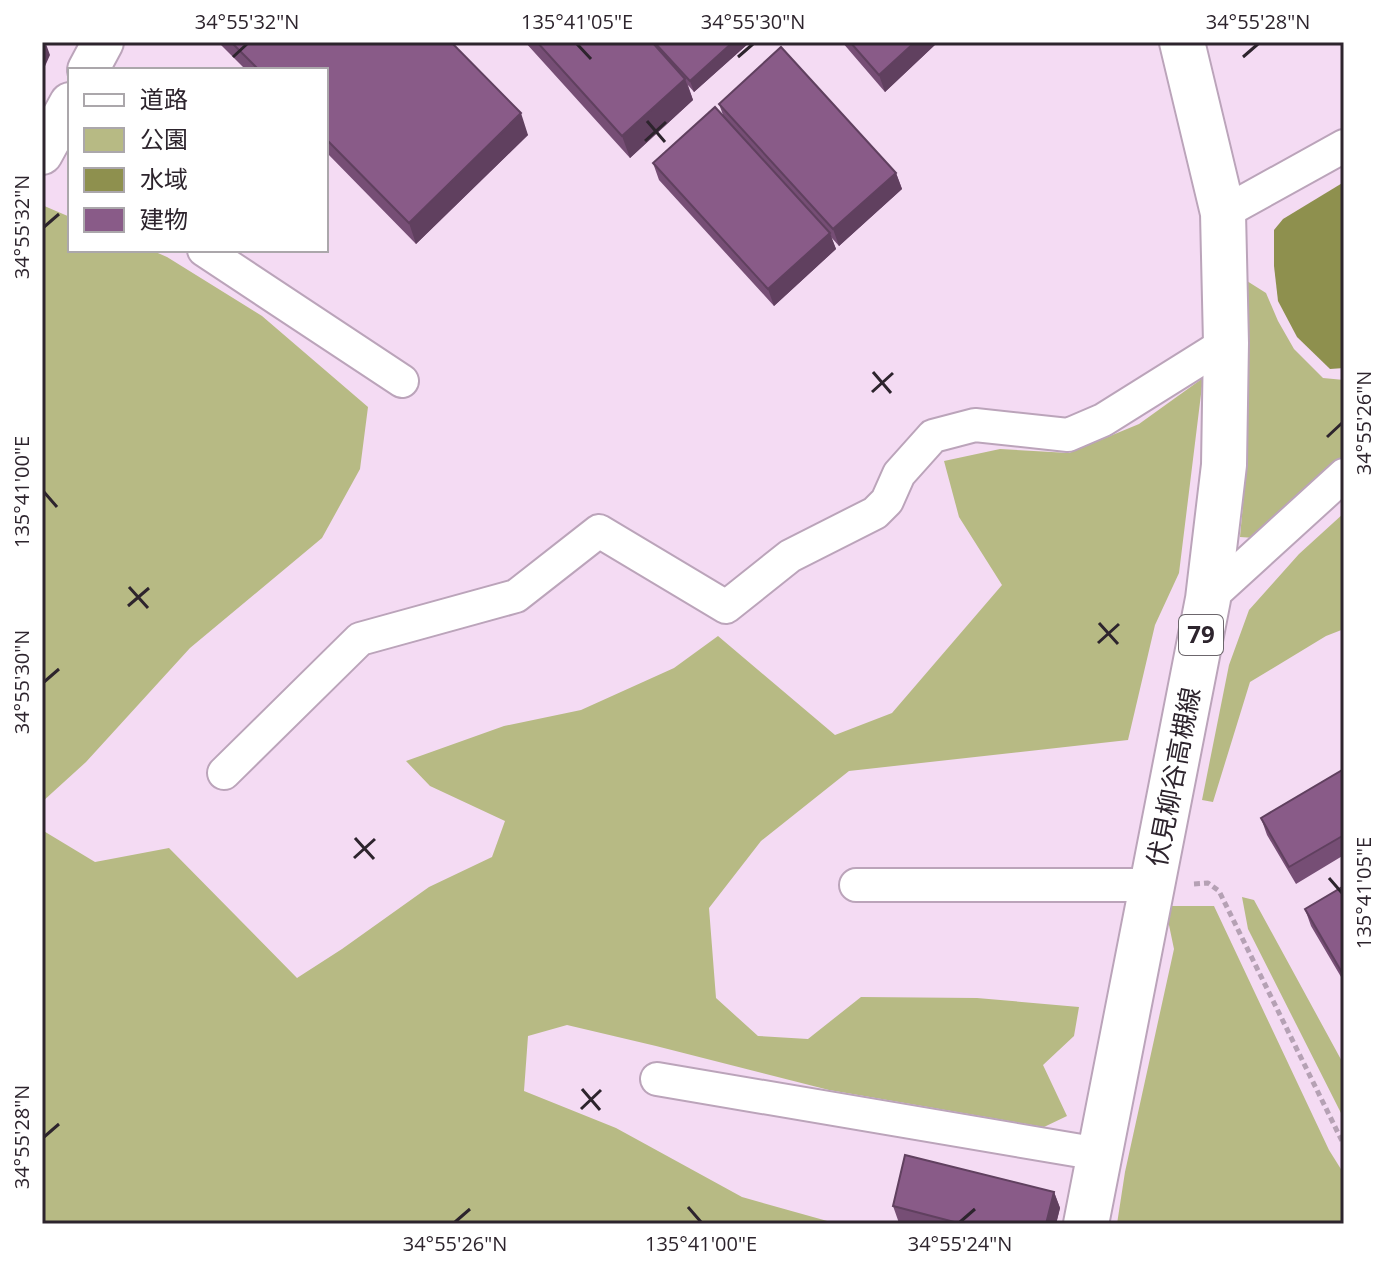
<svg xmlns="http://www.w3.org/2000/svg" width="1386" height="1266" font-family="'Open Sans','Noto Sans JP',sans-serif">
<rect width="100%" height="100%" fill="#f4dbf3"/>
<path fill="#b7ba84" d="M42,205l28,12v33h81l16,7 95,59 106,91 -8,62 -38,69 -132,110 -104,114 -44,40z
M1247,281l19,12 12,28 16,28 29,29 21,2v75l-89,83 -15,-1 7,-77z
M1203,378l-24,195 -24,52 -27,115 -279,31 -88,70 -52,67 7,90 42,38 50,3 53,-42 116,1 102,9 -5,29 -31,29 24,51 -23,11 -215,-37 -173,-44 -89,-21 -39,11 -4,55 92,37 126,69 96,27h-796v-394l53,32 74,-14 128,130 45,-29 87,-62 63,-30 13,-36 -75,-35 -24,-25 98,-35 77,-16 93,-42 44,-32 117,99 57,-22 110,-128 -43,-68 -15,-56 56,-12 69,4 70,-29z
M1344,513v116l-18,7 -76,46 -37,120 -11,-2 27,-135 20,-55 50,-56z
M1242,897l12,3 90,165v54l-96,-190z
M1165,906h49l115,244 15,24v50h-227l8,-52 49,-223z"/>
<path fill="#8e904e" d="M1344,182v186l-14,1 -33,-32 -19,-36 -4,-35v-36l9,-11z"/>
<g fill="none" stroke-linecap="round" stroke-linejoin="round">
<defs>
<path id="minor" d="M1223,213l121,-67
M204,250l198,131
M1208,599l136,-124
M224,773l136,-134 156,-43 83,-65 127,76 64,-51 85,-43 12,-12 12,-27 34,-38 42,-11 93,10 35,-15 123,-77
M856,885h297
M657,1079l442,75"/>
<path id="tertiary" d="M88,70l15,-28
M42,154l28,-51"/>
<path id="primary" d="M1086,1224l122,-625 16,-134 2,-122 -3,-130 -41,-171"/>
</defs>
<use href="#minor" stroke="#bba4ba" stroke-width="36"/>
<use href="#tertiary" stroke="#bba4ba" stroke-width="44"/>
<use href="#primary" stroke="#bba4ba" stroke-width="48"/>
<path stroke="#b5a1b4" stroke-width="5" stroke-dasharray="6 4" stroke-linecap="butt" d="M1194,884l14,-1 11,8 125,254"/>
<use href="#minor" stroke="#fff" stroke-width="32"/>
<use href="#tertiary" stroke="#fff" stroke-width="40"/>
<use href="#primary" stroke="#fff" stroke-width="44"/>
</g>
<path fill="#764e75" d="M218,42h233l77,93 -112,109 -90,-92v-82h-80z
M525,42h225l-56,50 -6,-7 5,15 -63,58z
M842,42h96l-53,50z
M719,104l177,69 6,16 -63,57 -8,-9 5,12 -62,57 -115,-126 -6,-17 70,-48z
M1344,769v86l-48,29 -29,-49 -6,-17z
M1344,886v96l-33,-56 -6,-17z
M1054,1192l6,16 -4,16h-153l-4,-1 -6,-17z"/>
<path fill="#60405f" d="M733,42h17l-56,50 -4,-11z
M915,42h23l-53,50 -6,-17z
M46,44l4,11 -8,18v-21z
M685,79l8,21 -63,58 -8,-22z
M521,113l7,22 -112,109 -7,-21z
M896,173l6,16 -63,57 -6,-17z
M830,233l6,16 -62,57 -6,-17z
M1054,1192l6,16 -4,16h-10z"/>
<path fill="#895b88" stroke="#60405f" stroke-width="2" d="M231,42h220l70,71 -112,110 -83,-84v-69h-67z
M537,42h115l33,37 -63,57z
M654,42h79l-43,39z
M850,42h65l-36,33z
M781,47l115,126 -63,56 -114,-125z
M715,107l115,126 -62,56 -115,-126z
M1344,769v66l-55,32 -28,-49z
M1344,886v90l-39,-67z
M905,1155l149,37 -8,32h-84l-69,-18z"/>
<path fill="none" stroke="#2d242d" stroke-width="3" d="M577,44l14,15M233,57l14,-13M738,57l15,-13M1243,57l15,-13M647,121l18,21M645,141l21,-19M44,227l15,-13M873,372l18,21M872,392l21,-19M1327,437l15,-14M44,492l13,15M129,587l19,21M128,606l21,-18M1099,623l19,21M1098,643l21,-19M44,682l15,-13M355,838l19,21M354,858l21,-19M1329,878l13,15M582,1089l18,21M581,1109l20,-19M44,1137l15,-13M688,1207l13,15M455,1222l15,-13M960,1222l15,-13"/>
<g text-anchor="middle" stroke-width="8" stroke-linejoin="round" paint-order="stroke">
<rect fill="#fff" stroke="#6c666c" stroke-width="2" x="1179" y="615" width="44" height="40" rx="6"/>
<g font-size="24" font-weight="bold" fill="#2d242d">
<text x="1201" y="643">79</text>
</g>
<g font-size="26" fill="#2d242d" stroke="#fff">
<text transform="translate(1174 777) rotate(-79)" y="9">伏見柳谷高槻線</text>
</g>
</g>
<rect width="1386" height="1266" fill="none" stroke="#ffffff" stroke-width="88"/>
<rect x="68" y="68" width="260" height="184" fill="#ffffff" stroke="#aba7ab" stroke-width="2"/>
<rect x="84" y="94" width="40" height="12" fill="#ffffff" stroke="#aba7ab" stroke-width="2"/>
<text x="140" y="108" font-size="24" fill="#2d242d">道路</text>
<rect x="84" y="128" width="40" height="24" fill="#b7ba84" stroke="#aba7ab" stroke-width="2"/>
<text x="140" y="148" font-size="24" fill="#2d242d">公園</text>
<rect x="84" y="168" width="40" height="24" fill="#8e904e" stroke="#aba7ab" stroke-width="2"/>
<text x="140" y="188" font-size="24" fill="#2d242d">水域</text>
<rect x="84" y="208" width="40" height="24" fill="#895b88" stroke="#aba7ab" stroke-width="2"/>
<text x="140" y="228" font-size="24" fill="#2d242d">建物</text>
<rect x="44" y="44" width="1298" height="1178" fill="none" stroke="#2d242d" stroke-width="3"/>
<g font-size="20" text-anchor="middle" fill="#2d242d">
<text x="247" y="29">34°55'32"N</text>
<text x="577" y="29">135°41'05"E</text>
<text x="753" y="29">34°55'30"N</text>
<text x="1258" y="29">34°55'28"N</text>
<text transform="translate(22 227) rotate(-90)" y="7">34°55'32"N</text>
<text transform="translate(1364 423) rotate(-90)" y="7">34°55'26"N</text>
<text transform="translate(22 492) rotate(-90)" y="7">135°41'00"E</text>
<text transform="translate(22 682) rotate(-90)" y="7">34°55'30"N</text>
<text transform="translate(1364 893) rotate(-90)" y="7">135°41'05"E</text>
<text transform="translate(22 1137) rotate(-90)" y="7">34°55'28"N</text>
<text x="455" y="1251">34°55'26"N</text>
<text x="701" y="1251">135°41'00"E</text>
<text x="960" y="1251">34°55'24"N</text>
</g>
</svg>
